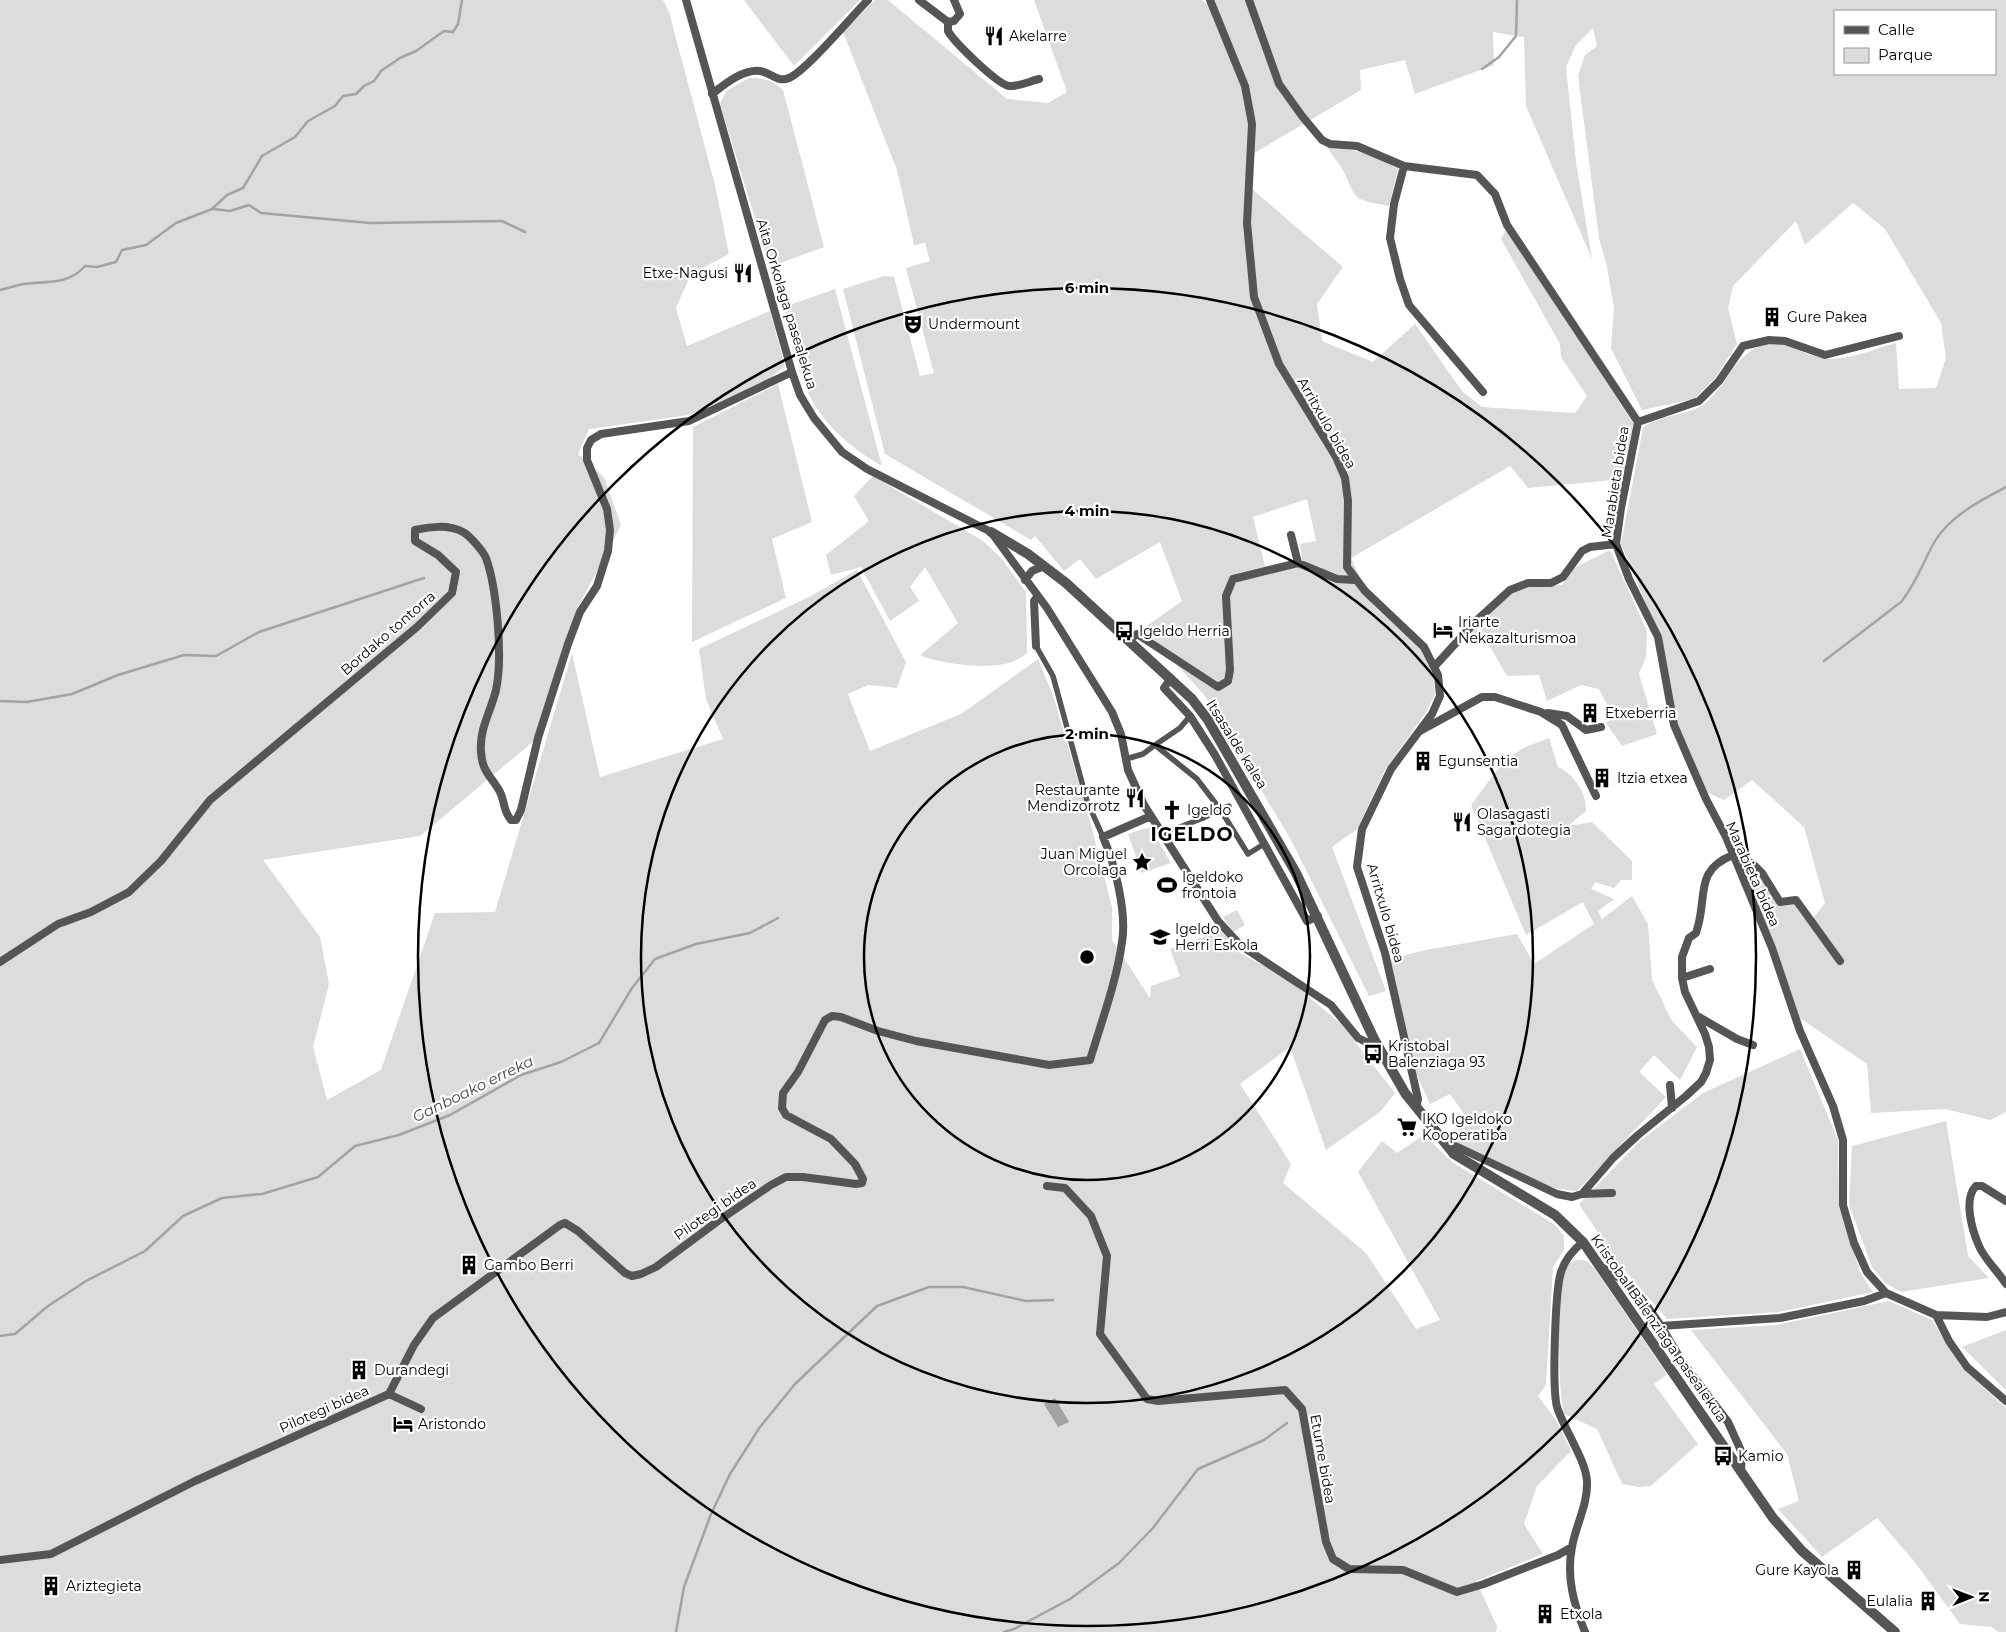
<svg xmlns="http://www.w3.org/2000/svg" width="2006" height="1632" font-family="Montserrat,sans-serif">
<rect width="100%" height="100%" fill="#fff"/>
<path fill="#dcdcdc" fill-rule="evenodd" d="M0,0h663l6,12 46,173 14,69 -38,20 -15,34 11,38 83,-35 15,55 -18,15 -78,34 -100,14 -11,25 26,23 17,48 -45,86 -41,129 -115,96 -157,24 57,77 9,47 -16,63 14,53 54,-30 54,-157 60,-1 77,-259 28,124 123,-38 -17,-40 -7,-50 110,-52 48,-27 49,92 -9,26 -29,-3 -20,9 22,57 91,-37 77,-55 15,36 39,134 20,78v33l38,58 1,-12 29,-10 -10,-27 51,-18 19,22 46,25 55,46 54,69 -15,19 -54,38 -36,-103 -50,37 51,80 -8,19 83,70 50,76 24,-9 -82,-148 24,-31 15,12 27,-18 28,27 102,62 10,12v14l-11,17 -7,118 -8,11 18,24 15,31 -34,35 -13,38 19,30 -67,27 21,45 -1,6h-1496z
M744,0h116l-66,66z
M875,0h13l119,99 41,4 19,-11 -33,-92h168l5,4 6,-4h793v1112l-16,8 -45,-11 -74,4 -4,-49 -67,-46 -24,-68 -36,-87 20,14 20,29 15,-1 10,15 9,-3 11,-14 -21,-76 -52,-47 -28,20 -20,-9 -28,-67 -16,-87 -39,-93 22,-116c18,-14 46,-13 60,-23 26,-19 32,-58 68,-61 16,-2 32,10 47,13 24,7 55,-8 78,-14l3,46 37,-1 10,-30 -5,-35 -56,-94 -32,-26 -48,42 -9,-24 -63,65 -5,22 9,36 -22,34 -21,21 -52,11 -31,-62 3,-40 -7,-41 -8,-29 -21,-162 7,-21 12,-9 -4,-18 -17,17 -10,22 10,95 16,97 -66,-153 -2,-69 -31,-5 1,33 -79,29 -10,-34 -45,10 1,20 -115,68v26l97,83 -26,37 5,37 51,21 42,-38 47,67 20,16 93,6 12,-17 -26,-39 -1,-13 -59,-105 5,-9 127,193 -10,56 -95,9 -18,-22 -159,92 22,47 48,44 12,26 2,19 -9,18 -41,58 -28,59 -25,18 54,144 -17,5 -78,-156 -86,-144 -61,-68 38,-27 -22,-59 -64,37 -16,-20 -16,12 -29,-35 -4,4 -146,-86 -42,-165 41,-13 10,1 26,99 14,-3 -28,-105 24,-7 -5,-18 -11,2 -17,-75 -54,-138zM1835,11h160v63h-160zM1307,499l9,42 -16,3 2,15 -37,7 -12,-49z
M749,78c14,0 23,2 34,12l41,157 -54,20 -50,-163 6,-13z
M1327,147c31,3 43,6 71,22l-9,37 -21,-4 -10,-4 -5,-6 -10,-22z
M835,289l47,177c-34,-19 -65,-47 -79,-85 -8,-24 -13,-50 -19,-74z
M778,384l34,138 -40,17 14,59 -94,44 1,-215z
M873,476l110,65 18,17 25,34 1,61c-4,3 -8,6 -13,8 -21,10 -74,3 -94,-6l38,-32 -33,-56 -15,20 9,14 -29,20 -29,-54 -30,8 -5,-20 43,-34 -15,-25z
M1610,550l37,81 -1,26 -7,17 18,60 -35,12 -16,-23 7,-6 -14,-28 -18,-4 -34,16 -8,-26 -32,1 -25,-43 -14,1 40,-39 19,-9 35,-1 12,-17z
M1549,738l9,29c15,6 29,27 28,44l-18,15 24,-4 40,39v19h-11l-7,8 -19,-6 -4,7 23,10 -16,12 4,8 30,-23 16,28 4,56 20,41 25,26 -17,33 -26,-25 -15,17 27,25 -89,94c-42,-2 -83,-30 -120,-48l-5,-11 17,-11 -19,-27 -20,10 -14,-31 -26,-114 36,-9 91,-16 17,30 60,-40 -11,-22 -57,33 -55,-130 32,-43 20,-14z
M1150,827l21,36 -29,10 -14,-39z
M1237,910l8,15 -12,7 -10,-15z
M1800,1049l38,91 1,65 21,67 13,20 -94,20 -112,7 -51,-59 -37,-56 61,-63 63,-48z
M1946,1121l22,135 21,22 -88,14 -16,-9 -13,-16 -23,-62 3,-59z
M1580,1260l7,1 7,7 73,106 -13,10 44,60 -47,42 -12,1 -17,-3 -25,-55 -33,-15c-6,-20 -8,-133 3,-148 3,-5 8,-6 13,-6z
M1889,1301l43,19 30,48 44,40v224h-8l-6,-5 -32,-3 -46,-63 -37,-43 -55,39 -44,-48 21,-8 -12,-47 -96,-124 86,-5z
M2006,1330v60l-44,-43z"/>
<path fill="#a3a3a3" d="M1055,1398l14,24 -11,5 -14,-23z"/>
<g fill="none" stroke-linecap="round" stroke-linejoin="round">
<path stroke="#a3a3a3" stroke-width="2.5" d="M1482,69l17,-12 17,-21 1,-36
M213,209l17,2 19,-6 12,8 109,10 132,-2 23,11
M0,290c8,-2 15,-4 23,-6 23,-3 46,1 62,-18l12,1 19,-5 6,-12 24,-5 30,-22 36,-14 15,-14 16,-7 19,-32 33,-19 13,-16 27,-15 8,-10 13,-2 8,-8 10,-5 7,-10 19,-13 16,-7 28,-20 9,1 5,-8 4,-24
M1824,661l77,-59c15,-18 22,-40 34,-61 15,-25 46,-41 71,-54
M0,701l27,1 45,-8 46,-19 66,-20 32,1 43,-24 165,-54
M0,1336l15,-2 33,-28 38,-25 59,-30 38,-35 39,-18 40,-4 56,-17 37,-31 44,-11 51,-20 71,-40 40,-13 38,-19 33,-55 23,-29 41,-15 54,-11 28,-15
M676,1632l8,-45 27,-73 19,-40 30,-47 35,-43 82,-78 52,-19h34l63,14 27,-1
M1004,1632l10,-3 56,-30 49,-36 34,-35 45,-59 66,-29 23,-17"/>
<path stroke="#555" stroke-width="5.5" d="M1036,646l17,30 34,125 16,36
M1155,745l25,-17 10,-12
M1126,759l17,-5 12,-9 42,34 23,30 -17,9 -41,16
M1229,806l-9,3 28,45 16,-10"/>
<path stroke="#555" stroke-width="8" d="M686,0l106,372 8,23 14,23 28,34 25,17 124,63 56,76 65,104 9,22 7,36 16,35 74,116 22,24 91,60 27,33 10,5 6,-4
M919,0l29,22v9c6,11 49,53 61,55 9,1 21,-5 30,-7
M1210,0l35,86 7,38 -5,99 7,74 25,67 57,93 9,21 3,23 -1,66 18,24 59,56 14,28 2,21 -8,18 -41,55 -29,60 -5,38 28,86 33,146 -2,8
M1249,0l30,84 23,32 20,24 8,4 27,2 47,20 73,9 18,19 12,31 131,197 -17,86 -5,36 13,35 29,58 16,88 32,74 20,38 46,111 28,83 33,75 10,34v65l11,38 13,29 19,21 50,22 13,26 18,26 39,34
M948,22l6,-1 6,-7 -6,-14
M712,94c13,-10 31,-25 48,-23 10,1 17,12 29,7 17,-7 63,-62 79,-78
M1404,166l-10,38 -4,34 10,41 9,26 74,87
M1638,422l61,-21 20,-20 24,-35 26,-6 16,1 40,14 74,-19
M1291,535l7,28
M1025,580l7,-9 12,-5
M1129,640l8,-6 81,53 10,-6 2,-11 -4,-74 7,-17 65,-16 39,16 18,1
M1036,646l-2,-45 4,-5
M1434,667l42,-46 34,-31 18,-7h23l12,-6 19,-26 8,-4 26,-3
M1171,678l-7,10 26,28 25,39 92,166 11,-5
M1548,713l19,3 19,14 15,-3
M1420,731l62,-34h13l46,15 21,13 34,71
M0,962l58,-38 33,-12 38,-20 32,-31 49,-61 207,-173 35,-34 4,-21 -18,-17 -23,-14v-11c15,-3 33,-6 48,2 7,4 20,19 23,26 11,31 17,99 10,132 -5,21 -17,39 -15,62 1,20 11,25 19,40 5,10 3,19 11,28h5l5,-10 17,-72 30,-94 12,-32 17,-26 11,-35 2,-21 -3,-21 -20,-49v-12l4,-8 10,-6 88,-13 103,-49
M1682,978l28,-9
M1699,1017l38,22 16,6
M1670,1085l2,23
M1447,1142l110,52 15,3 10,-3 31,-36 25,-23 48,-39 15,-14 5,-9 4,-13 -1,-13 -4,-13 -20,-42 -3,-14v-21l7,-19 7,-5 2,-7c9,-32 -3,-56 35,-71l20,9 9,9 18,29 16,-2 44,61
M1047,1186l18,2 26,28 16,40 -7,78 47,65 11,2 127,-11 17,19 24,133 7,17 16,10 54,1 54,22 27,-8 74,-29 14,-8
M1582,1194l30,-1
M2006,1201l-24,-15h-6c-13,13 -4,44 3,60 6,14 19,25 27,38
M1583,1242c-10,8 -18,17 -22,30 -6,19 -9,116 -4,135 7,22 29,54 30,74 1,24 -11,43 -15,66 -6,30 2,58 13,85
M1603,1268c26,12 43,35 58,58
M1936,1315l51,2 19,-5
M389,1394l32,15
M1741,1472l1,-19 -14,-31 -45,-59 -22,-37 119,-8 84,-17 22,-8
M0,1560l51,-6 144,-73 194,-87 25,-49 19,-27 127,-93 5,-2 13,8 47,42 7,3 9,-2 15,-7 62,-46 53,-36 15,-8h17l53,7 6,-1 1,-4 -8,-15 -24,-25 -45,-24 -4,-7 1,-15 15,-21 27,-52 7,-4 9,1 37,14 38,10 133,24 41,-5c11,-37 27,-80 32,-118 5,-29 -7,-78 -19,-105l48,-21"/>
<path stroke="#555" stroke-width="10" d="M991,532l37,22 38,29 126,116 16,21 88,153 78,166 31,54 49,61 101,61 28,27 190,276 29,33 93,81"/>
</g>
<g fill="none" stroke="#000" stroke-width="2.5">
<circle cx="1087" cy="957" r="223"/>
<circle cx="1087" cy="957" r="446"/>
<circle cx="1087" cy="957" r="669"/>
</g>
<defs>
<symbol id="restaurant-bare" viewBox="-9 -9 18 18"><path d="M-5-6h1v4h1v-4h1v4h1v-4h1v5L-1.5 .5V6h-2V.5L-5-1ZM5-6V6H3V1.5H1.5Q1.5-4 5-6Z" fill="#000" stroke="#fff" stroke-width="2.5" paint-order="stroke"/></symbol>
<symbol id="building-bare" viewBox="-9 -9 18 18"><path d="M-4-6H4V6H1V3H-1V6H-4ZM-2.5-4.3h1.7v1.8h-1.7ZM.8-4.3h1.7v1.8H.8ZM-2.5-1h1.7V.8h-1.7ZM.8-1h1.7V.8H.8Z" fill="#000" stroke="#fff" stroke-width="2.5" paint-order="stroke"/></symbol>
<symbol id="theatre-bare" viewBox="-9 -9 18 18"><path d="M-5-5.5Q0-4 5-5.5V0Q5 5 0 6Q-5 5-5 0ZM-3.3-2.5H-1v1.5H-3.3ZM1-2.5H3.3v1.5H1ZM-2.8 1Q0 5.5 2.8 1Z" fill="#000" stroke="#fff" stroke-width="2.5" paint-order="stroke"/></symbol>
<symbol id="hotel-bare" viewBox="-9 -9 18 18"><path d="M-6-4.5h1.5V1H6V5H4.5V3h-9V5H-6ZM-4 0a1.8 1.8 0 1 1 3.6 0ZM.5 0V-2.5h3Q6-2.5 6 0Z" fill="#000" stroke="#fff" stroke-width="2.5" paint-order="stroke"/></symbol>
<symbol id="bus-bare" viewBox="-9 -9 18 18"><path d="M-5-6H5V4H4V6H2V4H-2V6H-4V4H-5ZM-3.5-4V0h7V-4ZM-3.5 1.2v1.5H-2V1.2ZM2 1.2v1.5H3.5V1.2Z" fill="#000" stroke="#fff" stroke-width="2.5" paint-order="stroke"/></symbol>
<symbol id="church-bare" viewBox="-9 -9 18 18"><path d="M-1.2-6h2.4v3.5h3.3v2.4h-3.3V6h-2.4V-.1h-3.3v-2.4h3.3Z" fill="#000" stroke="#fff" stroke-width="2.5" paint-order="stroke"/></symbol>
<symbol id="sight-bare" viewBox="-9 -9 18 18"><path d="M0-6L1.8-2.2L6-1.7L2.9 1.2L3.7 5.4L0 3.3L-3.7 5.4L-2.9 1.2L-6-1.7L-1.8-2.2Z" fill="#000" stroke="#fff" stroke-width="2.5" paint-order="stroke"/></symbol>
<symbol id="stadium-bare" viewBox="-9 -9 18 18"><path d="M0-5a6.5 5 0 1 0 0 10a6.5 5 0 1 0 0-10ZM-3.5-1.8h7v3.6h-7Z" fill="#000" stroke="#fff" stroke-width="2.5" paint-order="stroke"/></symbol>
<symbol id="school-bare" viewBox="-9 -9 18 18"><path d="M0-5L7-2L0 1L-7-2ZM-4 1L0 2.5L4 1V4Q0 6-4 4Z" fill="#000" stroke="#fff" stroke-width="2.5" paint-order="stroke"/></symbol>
<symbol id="supermarket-bare" viewBox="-9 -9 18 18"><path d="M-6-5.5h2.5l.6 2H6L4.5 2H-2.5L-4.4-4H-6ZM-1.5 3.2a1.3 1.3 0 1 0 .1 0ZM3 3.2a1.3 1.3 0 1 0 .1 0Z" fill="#000" stroke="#fff" stroke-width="2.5" paint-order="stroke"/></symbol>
</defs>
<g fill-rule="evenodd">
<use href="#restaurant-bare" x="980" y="22" width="28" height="28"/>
<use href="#restaurant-bare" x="729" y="259" width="28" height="28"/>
<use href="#building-bare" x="1758" y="303" width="28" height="28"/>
<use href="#theatre-bare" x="899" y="310" width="28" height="28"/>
<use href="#hotel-bare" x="1429" y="616" width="28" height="28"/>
<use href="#bus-bare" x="1110" y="617" width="28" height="28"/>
<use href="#building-bare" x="1576" y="699" width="28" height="28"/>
<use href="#building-bare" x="1409" y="747" width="28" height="28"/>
<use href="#building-bare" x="1588" y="764" width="28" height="28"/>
<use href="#restaurant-bare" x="1121" y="784" width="28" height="28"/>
<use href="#church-bare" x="1158" y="796" width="28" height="28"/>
<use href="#restaurant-bare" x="1448" y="808" width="28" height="28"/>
<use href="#sight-bare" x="1128" y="848" width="28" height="28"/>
<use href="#stadium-bare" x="1153" y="871" width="28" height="28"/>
<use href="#school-bare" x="1146" y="923" width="28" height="28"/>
<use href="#bus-bare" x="1359" y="1040" width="28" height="28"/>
<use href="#supermarket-bare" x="1393" y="1113" width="28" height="28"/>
<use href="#building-bare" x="455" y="1251" width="28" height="28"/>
<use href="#building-bare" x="345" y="1356" width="28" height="28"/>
<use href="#hotel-bare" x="389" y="1410" width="28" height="28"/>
<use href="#bus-bare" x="1709" y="1442" width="28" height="28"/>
<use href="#building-bare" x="1840" y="1556" width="28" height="28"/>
<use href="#building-bare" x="37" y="1572" width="28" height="28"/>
<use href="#building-bare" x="1914" y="1587" width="28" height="28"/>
<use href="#building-bare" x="1531" y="1600" width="28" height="28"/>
</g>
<g text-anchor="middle" stroke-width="4.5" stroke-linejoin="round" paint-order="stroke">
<g font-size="14" fill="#000" stroke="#fff" text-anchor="start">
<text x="1009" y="41">Akelarre</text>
<text x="728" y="278" text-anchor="end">Etxe-Nagusi</text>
<text x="1787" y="322">Gure Pakea</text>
<text x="928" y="329">Undermount</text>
<text x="1458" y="627">Iriarte<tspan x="1458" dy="16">Nekazalturismoa</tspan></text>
<text x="1139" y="636">Igeldo Herria</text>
<text x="1605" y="718">Etxeberria</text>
<text x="1438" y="766">Egunsentia</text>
<text x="1617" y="783">Itzia etxea</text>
<text x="1120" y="795" text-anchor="end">Restaurante<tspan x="1120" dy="16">Mendizorrotz</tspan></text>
<text x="1187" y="815">Igeldo</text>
<text x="1477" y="819">Olasagasti<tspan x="1477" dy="16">Sagardotegia</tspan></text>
<text x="1127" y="859" text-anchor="end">Juan Miguel<tspan x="1127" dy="16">Orcolaga</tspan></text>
<text x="1182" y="882">Igeldoko<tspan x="1182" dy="16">frontoia</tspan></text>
<text x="1175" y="934">Igeldo<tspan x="1175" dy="16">Herri Eskola</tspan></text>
<text x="1388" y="1051">Kristobal<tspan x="1388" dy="16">Balenziaga 93</tspan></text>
<text x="1422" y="1124">IKO Igeldoko<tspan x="1422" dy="16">Kooperatiba</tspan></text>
<text x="484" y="1270">Gambo Berri</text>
<text x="374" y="1375">Durandegi</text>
<text x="418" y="1429">Aristondo</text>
<text x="1738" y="1461">Kamio</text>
<text x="1839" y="1575" text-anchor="end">Gure Kayola</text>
<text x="66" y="1591">Ariztegieta</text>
<text x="1913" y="1606" text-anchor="end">Eulalia</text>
<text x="1560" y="1619">Etxola</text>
</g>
<g font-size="14" fill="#000" stroke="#fff">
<text transform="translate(787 304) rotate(73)" y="5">Aita Orkolaga pasealekua</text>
<text transform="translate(1327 423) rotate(60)" y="5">Arritxulo bidea</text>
<text transform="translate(1615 482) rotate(-81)" y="5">Marabieta bidea</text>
<text transform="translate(388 633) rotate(-41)" y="5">Bordako tontorra</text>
<text transform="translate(1237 744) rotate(58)" y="5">Itsasalde kalea</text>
<text transform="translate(1753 874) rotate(66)" y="5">Marabieta bidea</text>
<text transform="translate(1386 913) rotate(74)" y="5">Arritxulo bidea</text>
<text transform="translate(715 1209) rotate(-35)" y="5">Pilotegi bidea</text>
<text transform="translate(1659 1328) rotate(55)" y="5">Kristobal Balenziaga pasealekua</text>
<text transform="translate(324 1409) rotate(-24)" y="5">Pilotegi bidea</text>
<text transform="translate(1323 1459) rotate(80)" y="5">Etume bidea</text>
</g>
<g font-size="15" font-style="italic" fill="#444" stroke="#fff">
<text transform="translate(473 1089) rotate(-26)" y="5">Ganboako erreka</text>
</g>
<g font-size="19" font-weight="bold" letter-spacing="1" fill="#000" stroke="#fff">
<text x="1192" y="841">IGELDO</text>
</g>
</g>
<circle cx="1087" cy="957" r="8" fill="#000" stroke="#fff" stroke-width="2.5"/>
<g font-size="15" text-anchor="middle" font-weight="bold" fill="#000" stroke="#fff" stroke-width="4.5" stroke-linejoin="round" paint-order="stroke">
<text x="1087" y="293">6 min</text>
<text x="1087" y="516">4 min</text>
<text x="1087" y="739">2 min</text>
</g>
<rect x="1834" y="10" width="162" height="65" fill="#ffffff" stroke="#999999"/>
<rect x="1844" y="26" width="25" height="8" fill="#555555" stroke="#999999"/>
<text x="1878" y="35" font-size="15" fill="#000000">Calle</text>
<rect x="1844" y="48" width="25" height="15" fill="#dcdcdc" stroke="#999999"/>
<text x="1878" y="60" font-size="15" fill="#000000">Parque</text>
<g transform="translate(1971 1597) rotate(89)" stroke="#ffffff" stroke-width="4" paint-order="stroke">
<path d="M0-4L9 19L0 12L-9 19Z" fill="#000000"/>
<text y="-8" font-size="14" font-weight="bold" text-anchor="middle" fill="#000000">N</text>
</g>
</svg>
